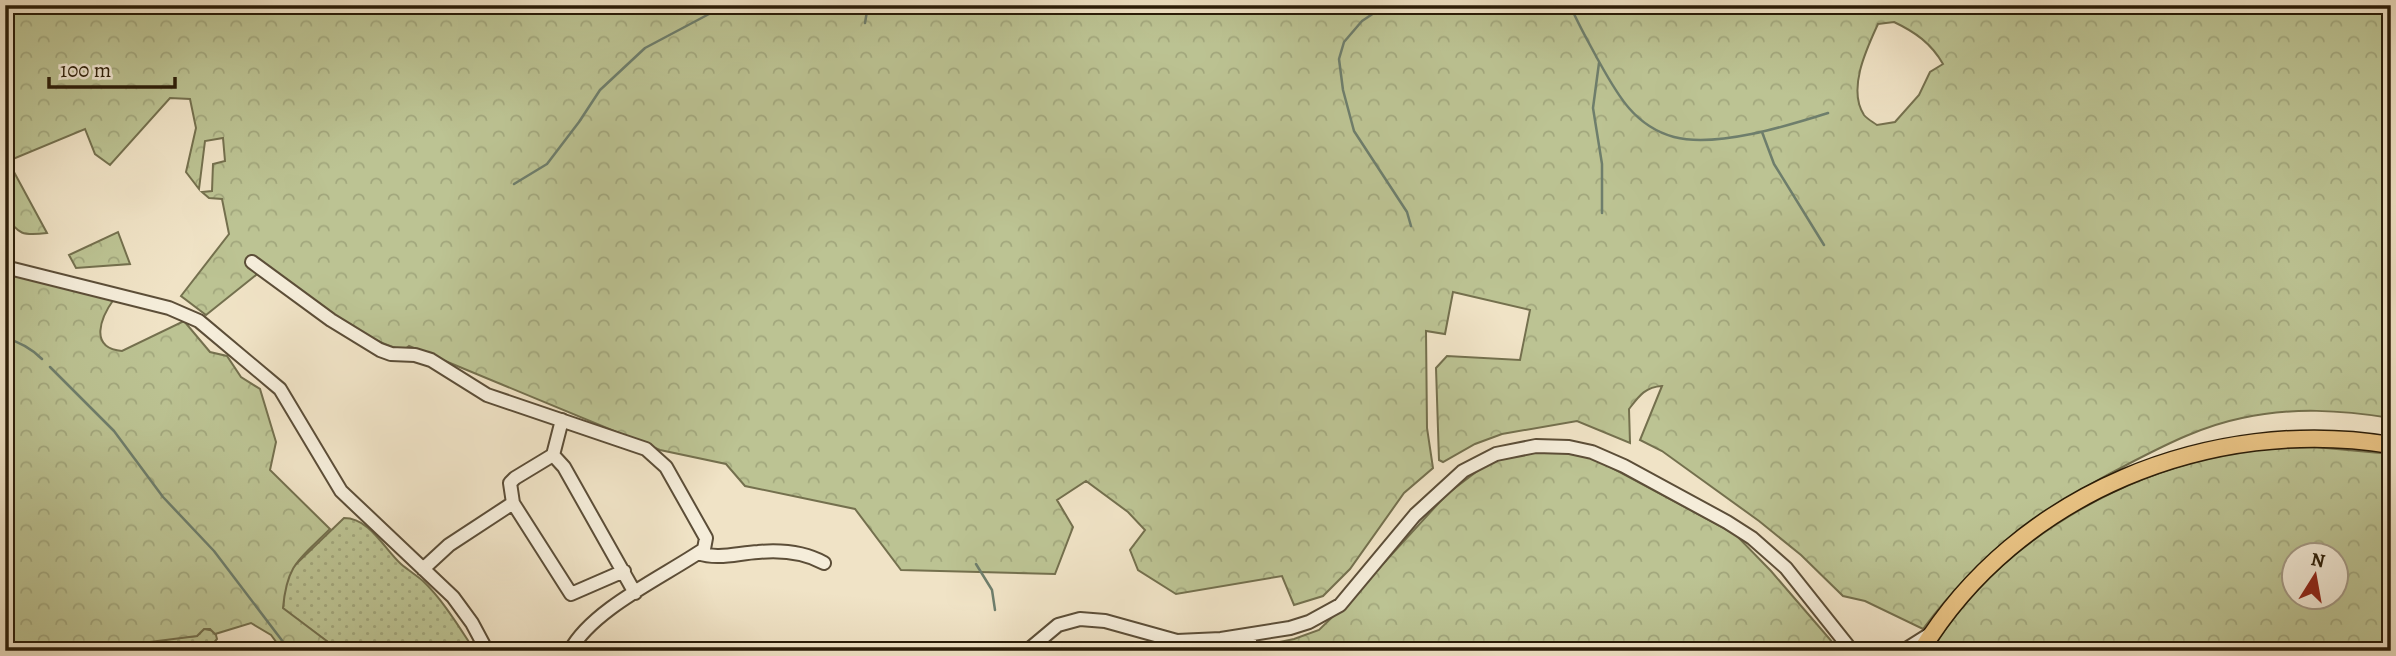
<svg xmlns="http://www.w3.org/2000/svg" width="2396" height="656" font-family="Alegreya,serif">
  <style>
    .grass { fill: url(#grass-dots); stroke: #74704e; stroke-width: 2 }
    .forest { fill: url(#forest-crowns); stroke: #74704e; stroke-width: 2; fill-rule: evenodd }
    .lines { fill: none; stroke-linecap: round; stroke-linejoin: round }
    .stream { stroke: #6e7e6c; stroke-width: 2.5 }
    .minor-casing { stroke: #5c4e38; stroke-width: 16 }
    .major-casing { stroke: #2b1d08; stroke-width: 19 }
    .minor { stroke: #f5edda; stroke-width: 12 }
    .major { stroke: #e8c283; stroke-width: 16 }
  </style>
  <defs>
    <pattern id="grass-dots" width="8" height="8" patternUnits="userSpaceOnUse" patternTransform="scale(1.75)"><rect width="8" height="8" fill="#bcc393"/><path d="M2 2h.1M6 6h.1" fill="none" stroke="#a2a77d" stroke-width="1.8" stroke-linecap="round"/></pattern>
    <pattern id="forest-crowns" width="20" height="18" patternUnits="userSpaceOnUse" patternTransform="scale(1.75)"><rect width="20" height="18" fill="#bcc393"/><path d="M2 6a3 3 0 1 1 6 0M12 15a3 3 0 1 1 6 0" fill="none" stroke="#a2a77d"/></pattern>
  </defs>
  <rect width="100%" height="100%" fill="#f0e3c6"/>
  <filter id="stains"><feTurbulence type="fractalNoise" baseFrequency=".00286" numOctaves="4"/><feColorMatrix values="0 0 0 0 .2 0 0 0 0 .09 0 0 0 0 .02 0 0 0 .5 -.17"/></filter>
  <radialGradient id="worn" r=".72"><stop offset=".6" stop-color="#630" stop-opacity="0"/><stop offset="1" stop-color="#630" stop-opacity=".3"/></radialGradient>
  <path class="grass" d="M 344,518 C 370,518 384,549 401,564 C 408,570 416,575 423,581 C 443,600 459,627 475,651 L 340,651 L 283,609 L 285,584 L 293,567 Z
    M 204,629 L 215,631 L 217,639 L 207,651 L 118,651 L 137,648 L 171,638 L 197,636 Z"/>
  <path class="forest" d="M 5,5 L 2391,5 L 2391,418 C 2341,410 2292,407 2242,418 C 2203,426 2169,443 2134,461 C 2044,507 1984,548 1923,629 L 1865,601 L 1843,596 L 1801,555 L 1759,521 L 1662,451 L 1640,440 L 1662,386 C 1645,387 1639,396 1629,409 L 1630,443 L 1577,421 L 1502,434 L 1475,444 L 1443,462 L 1439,460 L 1436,368 L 1447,356 L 1520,360 L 1530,310 L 1453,292 L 1445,334 L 1426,331 L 1427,428 L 1433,468 L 1404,493 L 1350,569 L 1323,596 L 1294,605 L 1282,576 L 1176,594 L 1138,570 L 1130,550 L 1145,530 L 1128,512 L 1086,481 L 1057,500 L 1073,527 L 1055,574 L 901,570 L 855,509 L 745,486 L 726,464 L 660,450 L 409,346 L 404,350 C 363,342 302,292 266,267 L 206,315 L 181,296 L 229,234 L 222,199 L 209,198 L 202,192 L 212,191 L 213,164 L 225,161 L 223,138 L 205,141 L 199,189 L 186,172 L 196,128 L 190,99 L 170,98 L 110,165 L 95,154 L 85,129 L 8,161 L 47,233 C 23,236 18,235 5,214 ZM 1894,22 C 1915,32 1931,43 1943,64 L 1930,72 L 1919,95 L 1895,122 L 1877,125 C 1873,122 1867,119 1864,115 C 1847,89 1867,48 1878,24 Z
    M 118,232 L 130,264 L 76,268 L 69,255 Z
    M 5,271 L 114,299 C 101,317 88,348 122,351 L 184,321 L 210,352 L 227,356 L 241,377 L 260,389 L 276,442 L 270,470 L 330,529 C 300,559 287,563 283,608 L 340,651 L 283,651 L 271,635 L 251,623 L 215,634 L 210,629 L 204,629 L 197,636 L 142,643 L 115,651 L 5,651 Z
    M 2315,447 L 2391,454 L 2391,651 L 1931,651 C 1992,551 2102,483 2214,457 C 2248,449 2281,448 2315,447 ZM 2294,554 L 2336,554 L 2336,596 L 2294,596 Z
    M 1547,451 L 1588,455 L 1735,534 L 1771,571 L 1840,651 L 1259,651 L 1260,646 L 1294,639 L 1319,630 L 1349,601 L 1447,494 L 1484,466 L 1508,456 Z"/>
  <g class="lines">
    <path class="stream" d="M 1386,5 L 1362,21 L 1344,42 L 1339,59 L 1343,90 L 1354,131 L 1407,212 L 1411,226
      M 1570,5 C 1578,24 1588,41 1597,58 C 1616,92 1633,126 1674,137 C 1716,148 1787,126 1828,113
      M 865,23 L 868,5
      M 1599,63 L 1593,108 L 1602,164 L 1602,213
      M 1762,132 L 1774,164 L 1824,245
      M 514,184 L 547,164 L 579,122 L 600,90 L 645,48 L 726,5
      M 5,338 C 20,342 31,348 42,359
      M 50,367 L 114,431 L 163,497 L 214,551 L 290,651
      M 976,564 L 992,590 L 995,610"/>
    <g class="minor-casing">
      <path id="minor" d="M 252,262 L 331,320 L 380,350 L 391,354 L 415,355 L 431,360 L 487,395 L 646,449 L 666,467 L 706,538 L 704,549 C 665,576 592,609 570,651
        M 5,267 L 169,308 L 199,321 L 280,389 L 341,491 L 453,597 L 472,623 L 487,651
        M 562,420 L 553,455 L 515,478 L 510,483 L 513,503 L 571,594 L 624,571
        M 553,455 L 564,467 L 635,593
        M 698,553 C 718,560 738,553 758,552 C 780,550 804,552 824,563
        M 423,569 L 449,545 L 513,503
        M 1250,635 L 1250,651
        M 1027,651 L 1058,625 L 1080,619 L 1105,621 L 1177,641 L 1221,639 L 1290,628 L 1309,622 L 1340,605 L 1415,515 L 1463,471 L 1496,454 L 1536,446 L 1569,447 L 1592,452 L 1624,466 L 1727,522 L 1752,538 L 1786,568 L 1852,651
        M 1903,651 L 1930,634"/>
    </g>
    <g class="major-casing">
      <path id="major" d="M 1921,651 C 2017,493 2211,415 2391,445"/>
    </g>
    <use href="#minor" class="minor"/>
    <use href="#major" class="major"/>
  </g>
  <rect width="2396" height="656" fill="none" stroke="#f0e3c6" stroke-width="28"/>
  <rect x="7" y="7" width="2382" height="642" fill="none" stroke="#2b1d08" stroke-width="3.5"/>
  <rect x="14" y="14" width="2368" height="628" fill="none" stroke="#2b1d08" stroke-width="2"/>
  <g transform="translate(2315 576) rotate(11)"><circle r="33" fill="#f5edda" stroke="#a49a86" stroke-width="2"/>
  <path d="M0-5L12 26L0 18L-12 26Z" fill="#8f2418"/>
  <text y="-10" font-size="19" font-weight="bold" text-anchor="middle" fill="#2b1d08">N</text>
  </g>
  <path d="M49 77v10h126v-10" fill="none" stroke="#2b1d08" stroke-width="3.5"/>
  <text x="60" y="77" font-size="21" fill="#2b1d08" stroke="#f5edda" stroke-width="5" paint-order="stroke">100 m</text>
  <rect width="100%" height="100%" filter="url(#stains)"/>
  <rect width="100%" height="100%" fill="url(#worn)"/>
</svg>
